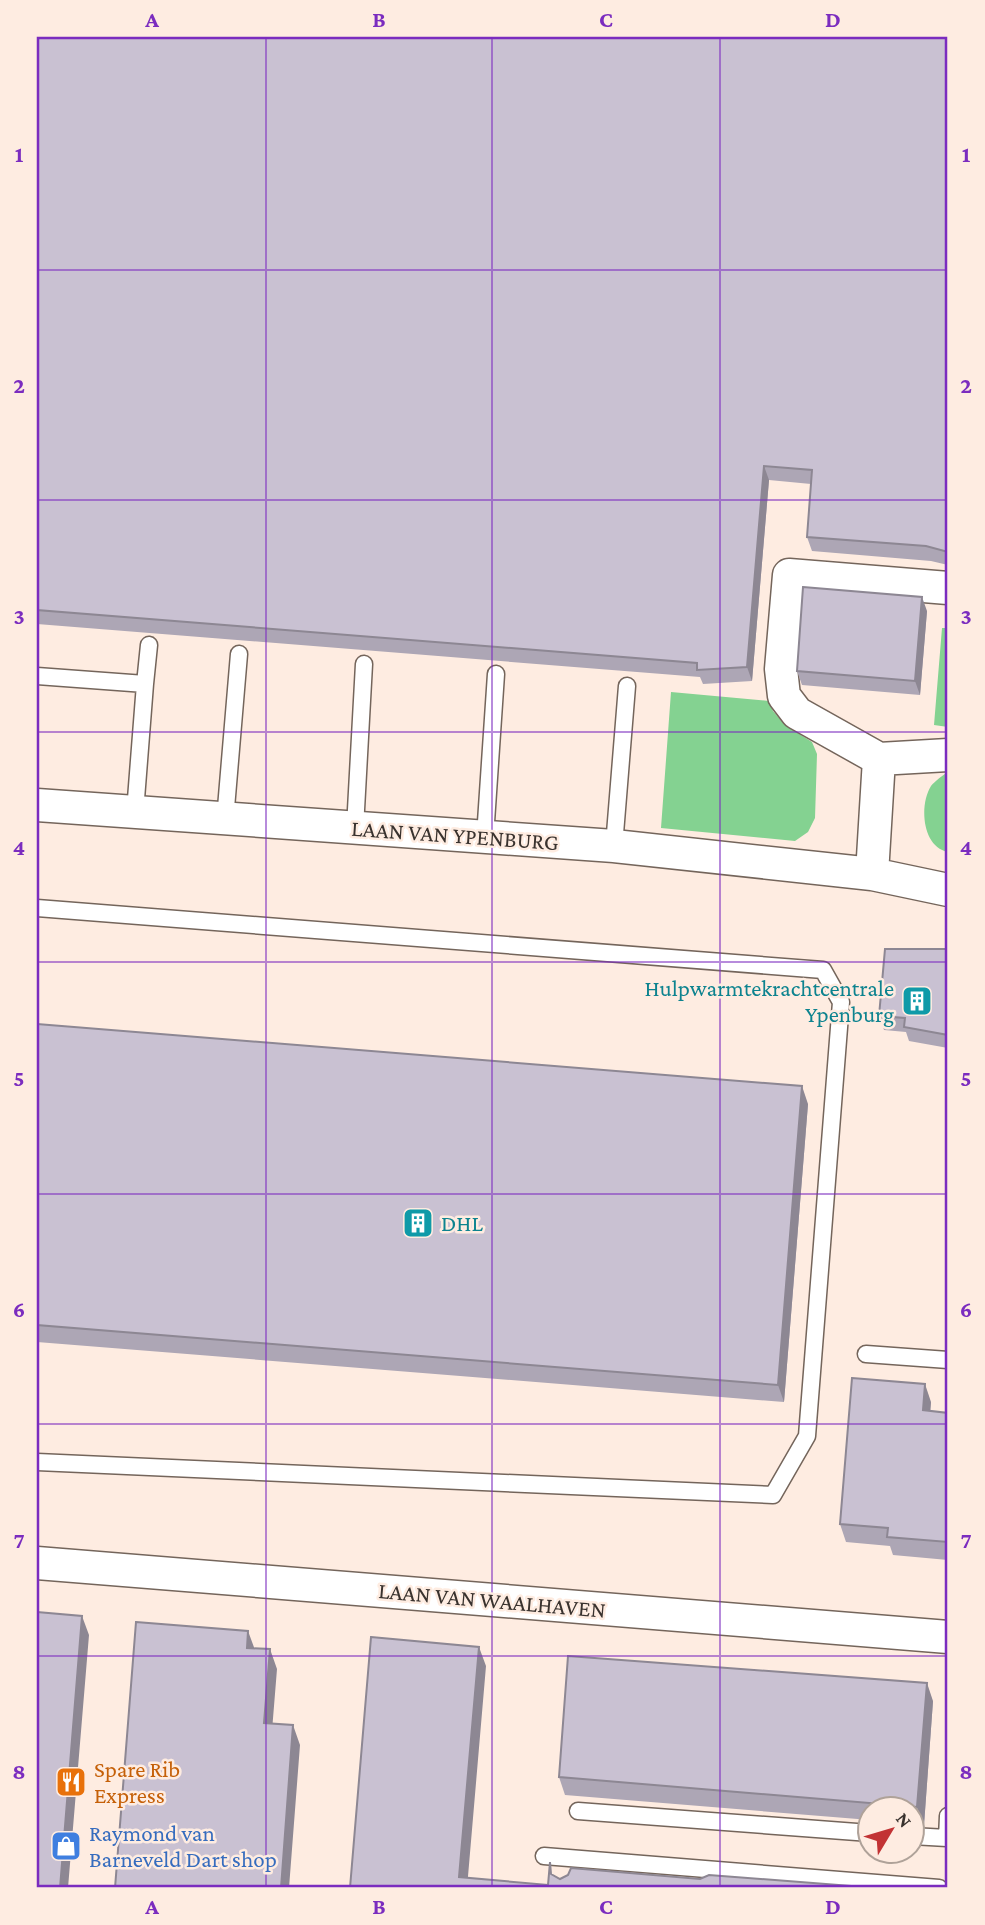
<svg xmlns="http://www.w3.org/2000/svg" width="985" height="1925" font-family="'Crimson Pro',serif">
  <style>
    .green { fill: #84d291 }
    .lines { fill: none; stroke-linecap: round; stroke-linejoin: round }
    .lane-casing { stroke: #74655b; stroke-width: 19 }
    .street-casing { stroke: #74655b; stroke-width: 35 }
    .lane { stroke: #fff; stroke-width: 16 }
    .street { stroke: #fff; stroke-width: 32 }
    .wall { fill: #ada6b5 }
    .shaded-wall { fill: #8d8793 }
    .building { fill: #c9c1d2; stroke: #8d8793; stroke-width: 2 }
    .grid { fill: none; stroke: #7b2cbf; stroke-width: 2; stroke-opacity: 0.55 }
    .labels { text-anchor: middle; stroke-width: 5; stroke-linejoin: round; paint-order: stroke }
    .street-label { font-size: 23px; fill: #39322e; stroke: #feece1 }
    .culture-label { font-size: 23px; fill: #0d838f; stroke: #feece1; text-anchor: end }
    .food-label { font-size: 23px; fill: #c56008; stroke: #feece1; text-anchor: start }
    .shop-label { font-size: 23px; fill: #366cbe; stroke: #feece1; text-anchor: start }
    .neatline { fill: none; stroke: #7b2cbf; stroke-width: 2.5 }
    .grid-label { font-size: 23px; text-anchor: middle; font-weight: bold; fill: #7b2cbf }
  </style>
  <rect width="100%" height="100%" fill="#feece1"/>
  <path class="green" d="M 942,628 L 948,628 L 948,727 L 934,725 Z
    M 671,692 L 769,701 L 773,711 L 785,725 L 812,742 L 817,754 L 815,818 L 808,832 L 795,841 L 661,828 Z
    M 948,772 L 948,852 C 922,847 919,805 931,786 C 935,781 943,775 948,772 Z"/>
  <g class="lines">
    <g class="lane-casing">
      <path id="lane" d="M 37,676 L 145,684 L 135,812
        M 145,684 L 149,645
        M 225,820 L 239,654
        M 355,828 L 364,664
        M 485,837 L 496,674
        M 614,846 L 627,686
        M 37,908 L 823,970 L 841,1002 L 807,1436 L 773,1495 L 37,1462
        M 866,1354 L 948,1360
        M 578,1811 L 870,1833
        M 912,1836 L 947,1838 L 948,1816
        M 544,1856 L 939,1888"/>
    </g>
    <g class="street-casing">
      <path id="street" d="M 948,588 L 789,575 L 781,669 L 784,696 L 797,713 L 879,759 L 948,755
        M 37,805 L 614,846 L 872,874 L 879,759
        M 872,874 L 948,890
        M 37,1563 L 948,1637"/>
    </g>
    <use href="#lane" class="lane"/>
    <use href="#street" class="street"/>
  </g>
  <path class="wall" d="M 37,37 L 948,37 L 948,565 L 931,561 L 812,551 L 807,537 L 811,484 L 769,480 L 752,681 L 703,684 L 700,677 L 37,624 Z
    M 927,611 L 920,695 L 802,685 L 797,671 Z
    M 948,949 L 948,1048 L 909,1041 L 906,1032 L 884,1030 L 879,1016 Z
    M 37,1024 L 808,1104 L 784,1402 L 37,1342 Z
    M 931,1402 L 930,1411 L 948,1413 L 948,1560 L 893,1555 L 890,1546 L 846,1542 L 840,1524 Z
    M 933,1701 L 924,1825 L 912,1824 L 912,1810 L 870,1810 L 870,1820 L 565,1795 L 559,1777 Z"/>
  <path class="shaded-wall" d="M 764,466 L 769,480 L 752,681 L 747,667 Z
    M 922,597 L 927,611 L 920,695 L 915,681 Z
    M 802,1086 L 808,1104 L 784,1402 L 778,1385 Z
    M 925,1384 L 931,1402 L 929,1428 L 923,1410 Z
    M 82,1616 L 89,1635 L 68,1888 L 60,1888 Z
    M 248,1631 L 255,1650 L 247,1648 Z
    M 479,1647 L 486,1666 L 467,1888 L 459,1877 Z
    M 270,1649 L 277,1669 L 271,1743 L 264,1723 Z
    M 927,1683 L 933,1701 L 924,1825 L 917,1807 Z
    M 293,1725 L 300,1745 L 289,1888 L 281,1888 Z"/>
  <path class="building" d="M 37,37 L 948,37 L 948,552 L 926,546 L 807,537 L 812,470 L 764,466 L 747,667 L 697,670 L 697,663 L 37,610 Z
    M 803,587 L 922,597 L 915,681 L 797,671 Z
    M 885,949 L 948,949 L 948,1035 L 904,1027 L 905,1018 L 879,1016 Z
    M 37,1024 L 802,1086 L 778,1385 L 37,1325 Z
    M 852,1378 L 925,1384 L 923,1410 L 948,1413 L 948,1542 L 887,1537 L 888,1528 L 840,1524 Z
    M 37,1612 L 82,1616 L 60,1888 L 37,1888 Z
    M 136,1622 L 248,1631 L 247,1648 L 270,1649 L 264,1723 L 293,1725 L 281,1888 L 115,1888 Z
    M 371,1637 L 479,1647 L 459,1877 L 548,1885 L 550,1862 L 551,1874 L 560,1879 L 568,1875 L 571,1868 L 700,1879 L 709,1875 L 877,1888 L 350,1888 Z
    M 568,1656 L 927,1683 L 917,1807 L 559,1777 Z"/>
  <path class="grid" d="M 266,37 L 266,1888M 492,37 L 492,1888M 720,37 L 720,1888M 37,270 L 948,270M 37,500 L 948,500M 37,732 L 948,732M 37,962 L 948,962M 37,1194 L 948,1194M 37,1424 L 948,1424M 37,1656 L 948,1656"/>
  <defs>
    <g id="building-square" transform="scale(1.575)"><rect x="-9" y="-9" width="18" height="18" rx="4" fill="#0f9aa8" stroke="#feece1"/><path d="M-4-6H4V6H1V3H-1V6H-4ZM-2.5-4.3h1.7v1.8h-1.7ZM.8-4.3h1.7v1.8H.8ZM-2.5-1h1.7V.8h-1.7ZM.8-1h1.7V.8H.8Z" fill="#fff"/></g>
    <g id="restaurant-square" transform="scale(1.575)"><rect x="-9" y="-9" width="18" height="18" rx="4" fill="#e8710a" stroke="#feece1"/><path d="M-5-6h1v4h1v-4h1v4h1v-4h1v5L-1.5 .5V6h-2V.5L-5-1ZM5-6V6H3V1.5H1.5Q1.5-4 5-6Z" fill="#fff"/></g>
    <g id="shop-square" transform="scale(1.575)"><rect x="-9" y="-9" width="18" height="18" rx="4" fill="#3f7fe0" stroke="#feece1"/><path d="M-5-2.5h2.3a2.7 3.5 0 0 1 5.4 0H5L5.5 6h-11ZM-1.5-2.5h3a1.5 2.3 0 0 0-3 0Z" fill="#fff"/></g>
  </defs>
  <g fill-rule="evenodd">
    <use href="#building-square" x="917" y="1001"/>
    <use href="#building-square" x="418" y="1223"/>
    <use href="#restaurant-square" x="71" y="1782"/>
    <use href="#shop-square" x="66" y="1846"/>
  </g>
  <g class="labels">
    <g class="street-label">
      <text transform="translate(455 835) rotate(4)" y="8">LAAN VAN YPENBURG</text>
      <text transform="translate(492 1600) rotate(5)" y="8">LAAN VAN WAALHAVEN</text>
    </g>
    <g class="culture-label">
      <text x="894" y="996">Hulpwarmtekrachtcentrale<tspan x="894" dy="26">Ypenburg</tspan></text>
      <text x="441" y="1231" text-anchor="start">DHL</text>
    </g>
    <g class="food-label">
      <text x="94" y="1777">Spare Rib<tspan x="94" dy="26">Express</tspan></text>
    </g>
    <g class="shop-label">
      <text x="89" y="1841">Raymond van<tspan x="89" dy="26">Barneveld Dart shop</tspan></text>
    </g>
  </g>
  <rect width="985" height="1925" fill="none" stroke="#feece1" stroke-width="77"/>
  <g transform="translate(891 1830) rotate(52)"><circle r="33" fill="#feece1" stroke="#afa299" stroke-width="2"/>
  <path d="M0-5L12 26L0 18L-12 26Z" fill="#c23334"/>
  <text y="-10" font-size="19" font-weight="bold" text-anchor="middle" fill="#39322e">N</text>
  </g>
  <rect x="38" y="38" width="908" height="1848" class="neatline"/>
  <g class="grid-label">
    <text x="152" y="27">A</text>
    <text x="379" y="27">B</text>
    <text x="606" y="27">C</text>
    <text x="833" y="27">D</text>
    <text x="19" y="162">1</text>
    <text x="966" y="162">1</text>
    <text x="19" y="393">2</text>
    <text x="966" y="393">2</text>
    <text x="19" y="624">3</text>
    <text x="966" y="624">3</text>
    <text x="19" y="855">4</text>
    <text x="966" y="855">4</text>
    <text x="19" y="1086">5</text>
    <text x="966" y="1086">5</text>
    <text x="19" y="1317">6</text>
    <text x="966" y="1317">6</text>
    <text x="19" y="1548">7</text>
    <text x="966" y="1548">7</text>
    <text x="19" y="1779">8</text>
    <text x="966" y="1779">8</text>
    <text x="152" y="1914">A</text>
    <text x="379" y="1914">B</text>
    <text x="606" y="1914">C</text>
    <text x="833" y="1914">D</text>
  </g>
</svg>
